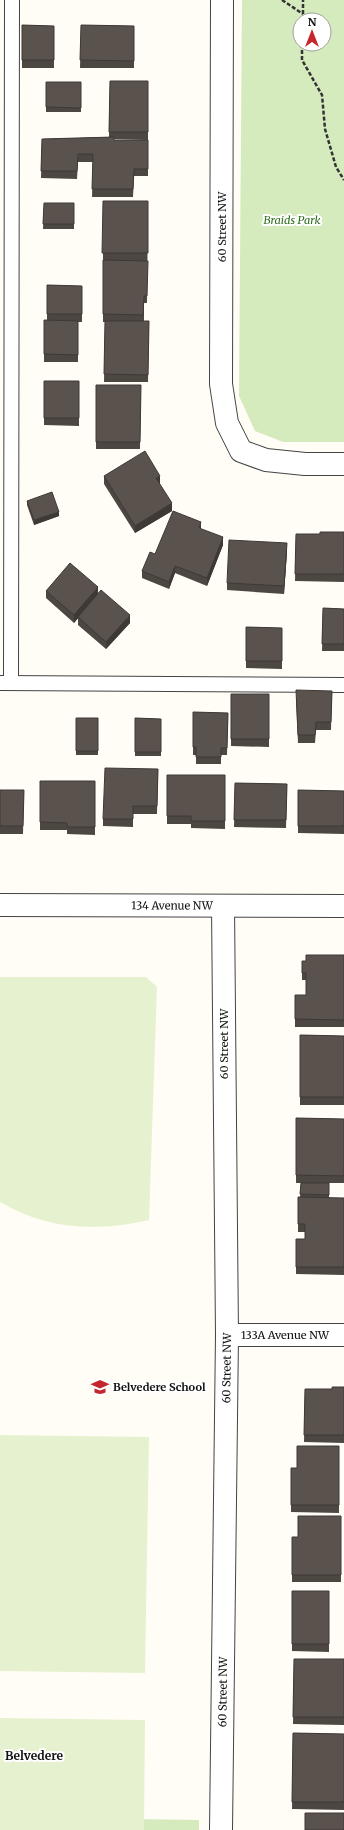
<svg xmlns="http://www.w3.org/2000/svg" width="344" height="1830" font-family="Merriweather,serif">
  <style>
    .park { fill: #d5ebbd; fill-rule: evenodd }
    .pitch { fill: #e6f2cf }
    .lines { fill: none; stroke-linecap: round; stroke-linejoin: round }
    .service-casing { stroke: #444; stroke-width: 16 }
    .minor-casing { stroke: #444; stroke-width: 24 }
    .tertiary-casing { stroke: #444; stroke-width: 24 }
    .path { stroke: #333; stroke-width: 2.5; stroke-dasharray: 4 2; stroke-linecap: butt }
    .service { stroke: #fff; stroke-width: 14 }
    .minor { stroke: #fff; stroke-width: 22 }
    .tertiary { stroke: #fff; stroke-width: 22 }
    .wall { fill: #4d4742 }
    .shaded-wall { fill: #3f3936 }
    .building { fill: #5a524d; stroke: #3f3936 }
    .labels { text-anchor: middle; stroke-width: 4; stroke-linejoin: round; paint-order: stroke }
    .park-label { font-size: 11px; font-style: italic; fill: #2f6b1f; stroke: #fff }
    .street-label { font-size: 11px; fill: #111; stroke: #fff }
    .poi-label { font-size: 11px; font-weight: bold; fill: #111; stroke: #fff; text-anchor: start }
    .neighbourhood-label { font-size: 12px; font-weight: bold; fill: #111; stroke: #fff }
  </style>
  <rect width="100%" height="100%" fill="#fffdf5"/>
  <path class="park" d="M 242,0 L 344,0 L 344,442 L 283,442 L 255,431 L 239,396 ZM 300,20 L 324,20 L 324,44 L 300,44 Z
    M 0,1817 L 199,1820 L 199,1830 L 0,1830 Z"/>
  <path class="pitch" d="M 0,977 L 146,977 L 157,987 L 149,1220 C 95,1232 48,1230 0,1202 Z
    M 0,1435 L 149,1437 L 145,1673 L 0,1671 Z
    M 0,1718 L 145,1720 L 144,1830 L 0,1830 Z"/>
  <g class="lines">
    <g class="service-casing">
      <path id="service" d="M 11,682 L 12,0
        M 0,683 L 344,685"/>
    </g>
    <g class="minor-casing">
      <g id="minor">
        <path d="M 222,0 L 221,384 L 227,423 L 241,451 L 266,460 L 305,464 L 344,464"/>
        <path id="s1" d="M 227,1335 L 344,1335"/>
        <path id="s2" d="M 221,1830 L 227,1335 L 223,906"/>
      </g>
    </g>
    <g class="tertiary-casing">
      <g id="tertiary">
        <path id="s3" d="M 0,905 L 344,906"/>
      </g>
    </g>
    <path class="path" d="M 282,0 L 303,14
      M 303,20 L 303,0
      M 302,44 L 302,60 L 322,95 L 325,129 L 336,167 L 344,180"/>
    <use href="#service" class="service"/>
    <use href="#minor" class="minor"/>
    <use href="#tertiary" class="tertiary"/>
  </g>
  <path class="wall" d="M 22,25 L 54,26 L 54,68 L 22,68 Z
    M 81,25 L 134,26 L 134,68 L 80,68 Z
    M 110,81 L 148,81 L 148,140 L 114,139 L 114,140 L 148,140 L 148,176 L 134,176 L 133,197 L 92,197 L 93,162 L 78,162 L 77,179 L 41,178 L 42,139 L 109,137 Z
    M 46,82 L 81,82 L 81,112 L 46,112 Z
    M 103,201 L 148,201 L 147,303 L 144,303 L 144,321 L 149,321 L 148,382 L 104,382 L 105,322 L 103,322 Z
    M 44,203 L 74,203 L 74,229 L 43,229 Z
    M 47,285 L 82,286 L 82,322 L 78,322 L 78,362 L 44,362 L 44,320 L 47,320 Z
    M 44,381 L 79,381 L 79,426 L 44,425 Z
    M 96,385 L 141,385 L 140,449 L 96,449 Z
    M 104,476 L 160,483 L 159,484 L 172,511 L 135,533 L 104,484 Z
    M 27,501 L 59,516 L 34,525 L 27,505 Z
    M 201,529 L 223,545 L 207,586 L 175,573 L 169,589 L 142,578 L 142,571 L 155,554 Z
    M 344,532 L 344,582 L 295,581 L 296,534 L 320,534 Z
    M 287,551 L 284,594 L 227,590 L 227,583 Z
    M 46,591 L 98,594 L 130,623 L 106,649 L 78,625 L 78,618 L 74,623 L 46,598 Z
    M 323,608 L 344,609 L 344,651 L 322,651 Z
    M 246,627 L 282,628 L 282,669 L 246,668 Z
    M 332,691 L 331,730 L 316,730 L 315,743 L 298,743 L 296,698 Z
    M 231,694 L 269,694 L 269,747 L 231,746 Z
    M 193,712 L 228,713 L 227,755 L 221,755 L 221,764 L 196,764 L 196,755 L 193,755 Z
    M 76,718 L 98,718 L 98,755 L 76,755 Z
    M 135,718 L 161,719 L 161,756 L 135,756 Z
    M 158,769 L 157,814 L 133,814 L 133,827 L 103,826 L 103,819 Z
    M 167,775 L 225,775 L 225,829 L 191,828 L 191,824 L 167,824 Z
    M 40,781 L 95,781 L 95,835 L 67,834 L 67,830 L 40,830 Z
    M 235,783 L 287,784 L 286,828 L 234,827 Z
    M 0,790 L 24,790 L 23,834 L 0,834 Z
    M 298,790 L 344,791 L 344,834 L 298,833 Z
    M 344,955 L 344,1027 L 295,1027 L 295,995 L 306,995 L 306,980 L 302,980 L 302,973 L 306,961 Z
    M 300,1035 L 344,1036 L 344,1105 L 300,1105 Z
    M 296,1118 L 344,1119 L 344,1183 L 329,1183 L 329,1198 L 344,1198 L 344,1275 L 296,1274 L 296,1239 L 305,1239 L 305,1232 L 298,1232 L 298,1197 L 300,1197 L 301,1183 L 303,1183 L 296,1183 Z
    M 344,1387 L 344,1443 L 304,1442 L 305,1389 L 332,1389 Z
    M 339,1446 L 339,1513 L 291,1512 L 291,1468 L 297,1468 Z
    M 341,1516 L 341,1582 L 292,1582 L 292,1537 L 298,1537 Z
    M 292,1591 L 329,1591 L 329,1652 L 292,1651 Z
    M 294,1659 L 344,1659 L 344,1725 L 293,1724 Z
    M 293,1733 L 344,1734 L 344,1810 L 292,1809 Z"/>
  <path class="shaded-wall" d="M 160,476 L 160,483 L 156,485 L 156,478 Z
    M 172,503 L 172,511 L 135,533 L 135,526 Z
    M 59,512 L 59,516 L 34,525 L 34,520 Z
    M 201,522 L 201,529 L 199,528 Z
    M 223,537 L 223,545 L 207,586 L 207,578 Z
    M 287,543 L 287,551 L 284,594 L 284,586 Z
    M 175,566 L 175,573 L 169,589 L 169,582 Z
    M 98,587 L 98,595 L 74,623 L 74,615 Z
    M 130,615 L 130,623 L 106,649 L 106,642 Z"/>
  <path class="building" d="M 22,25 L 54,26 L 54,60 L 22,60 Z
    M 81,25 L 134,26 L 134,61 L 80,60 Z
    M 110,81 L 148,81 L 148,132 L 109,132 Z
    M 46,82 L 81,82 L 81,108 L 46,107 Z
    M 114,137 L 114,140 L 148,140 L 148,169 L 134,169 L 133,189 L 92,189 L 93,154 L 78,154 L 77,171 L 41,171 L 42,139 Z
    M 103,201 L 148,201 L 148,253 L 102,253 Z
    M 44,203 L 74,203 L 74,224 L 43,224 Z
    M 103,260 L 148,261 L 147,296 L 144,296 L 143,315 L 103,314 Z
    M 47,285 L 82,286 L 82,314 L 47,314 Z
    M 44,320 L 78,321 L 78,355 L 44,354 Z
    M 105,321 L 149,321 L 148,375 L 104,374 Z
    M 44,381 L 79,381 L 79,418 L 44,418 Z
    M 96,385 L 141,385 L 140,442 L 96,442 Z
    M 145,451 L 160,476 L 156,478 L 172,503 L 135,526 L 104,476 Z
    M 52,492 L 59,512 L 34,520 L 27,501 Z
    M 173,511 L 201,522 L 199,528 L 223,537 L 207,578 L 175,566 L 169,582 L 142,571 L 150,552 L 155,554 Z
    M 320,532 L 344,532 L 344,574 L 295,574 L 296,534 L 320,534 Z
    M 229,540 L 287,543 L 284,586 L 227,583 Z
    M 70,563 L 98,587 L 74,615 L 46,591 Z
    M 101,590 L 130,615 L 106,642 L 78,617 Z
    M 323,608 L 344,609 L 344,644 L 322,644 Z
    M 246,627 L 282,628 L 282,661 L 246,661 Z
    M 296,690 L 332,691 L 331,722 L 316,722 L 315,735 L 298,735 Z
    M 231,694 L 269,694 L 269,739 L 231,739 Z
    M 193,712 L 228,713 L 227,748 L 221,748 L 221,757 L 196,757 L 196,747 L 193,747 Z
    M 76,718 L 98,718 L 98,751 L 76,751 Z
    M 135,718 L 161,719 L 161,752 L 135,752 Z
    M 105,768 L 158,769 L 157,806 L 133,806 L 133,819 L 103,819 Z
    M 167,775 L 225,775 L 225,821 L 191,821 L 191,816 L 167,816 Z
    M 40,781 L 95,781 L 95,827 L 67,827 L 67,823 L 40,822 Z
    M 235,783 L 287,784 L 286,820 L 234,820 Z
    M 0,790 L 24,790 L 23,826 L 0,826 Z
    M 298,790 L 344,791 L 344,826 L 298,826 Z
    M 306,955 L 344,955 L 344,1020 L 295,1019 L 295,995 L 306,995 L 306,973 L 302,973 L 302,961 L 306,961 Z
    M 300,1035 L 344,1036 L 344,1097 L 300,1097 Z
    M 296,1118 L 344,1119 L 344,1176 L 296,1175 Z
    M 301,1183 L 329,1183 L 329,1195 L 300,1194 Z
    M 298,1197 L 344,1198 L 344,1267 L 296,1267 L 296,1239 L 305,1239 L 305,1224 L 298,1224 Z
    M 332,1387 L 344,1387 L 344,1435 L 304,1435 L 305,1389 L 332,1389 Z
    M 297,1446 L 339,1446 L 339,1505 L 291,1505 L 291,1468 L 297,1468 Z
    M 298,1516 L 341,1516 L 341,1575 L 292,1575 L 292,1537 L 298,1537 Z
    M 292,1591 L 329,1591 L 329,1644 L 292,1644 Z
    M 294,1659 L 344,1659 L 344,1717 L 293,1717 Z
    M 293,1733 L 344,1734 L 344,1802 L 292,1802 Z
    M 305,1813 L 344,1813 L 344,1830 L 305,1830 Z"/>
  <defs>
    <g id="school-bare" transform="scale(1.38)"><path d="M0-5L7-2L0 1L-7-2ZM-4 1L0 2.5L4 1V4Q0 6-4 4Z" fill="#c4262e" stroke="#fff" stroke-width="2.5" paint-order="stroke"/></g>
  </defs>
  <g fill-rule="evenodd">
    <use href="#school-bare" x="100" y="1387"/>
  </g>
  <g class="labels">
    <g class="park-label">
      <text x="292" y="224">Braids Park</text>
    </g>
    <g class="street-label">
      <text transform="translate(222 227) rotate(-90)" y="4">60 Street NW</text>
      <text dy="4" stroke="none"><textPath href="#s3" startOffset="172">134 Avenue NW</textPath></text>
      <text transform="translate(224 1044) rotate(-90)" y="4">60 Street NW</text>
      <text dy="4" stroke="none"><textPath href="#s1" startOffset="58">133A Avenue NW</textPath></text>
      <text dy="4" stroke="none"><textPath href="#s2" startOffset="462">60 Street NW</textPath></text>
      <text dy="4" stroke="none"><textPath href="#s2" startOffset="138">60 Street NW</textPath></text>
    </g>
    <g class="poi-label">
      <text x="113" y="1391">Belvedere School</text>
    </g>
    <g class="neighbourhood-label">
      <text x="34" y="1760">Belvedere</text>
    </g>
  </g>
  <g transform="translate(312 32)"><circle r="19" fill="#ffffff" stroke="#a0a0a0"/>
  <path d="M0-3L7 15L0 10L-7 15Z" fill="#c4262e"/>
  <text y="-6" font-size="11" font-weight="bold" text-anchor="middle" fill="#111111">N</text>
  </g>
</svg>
